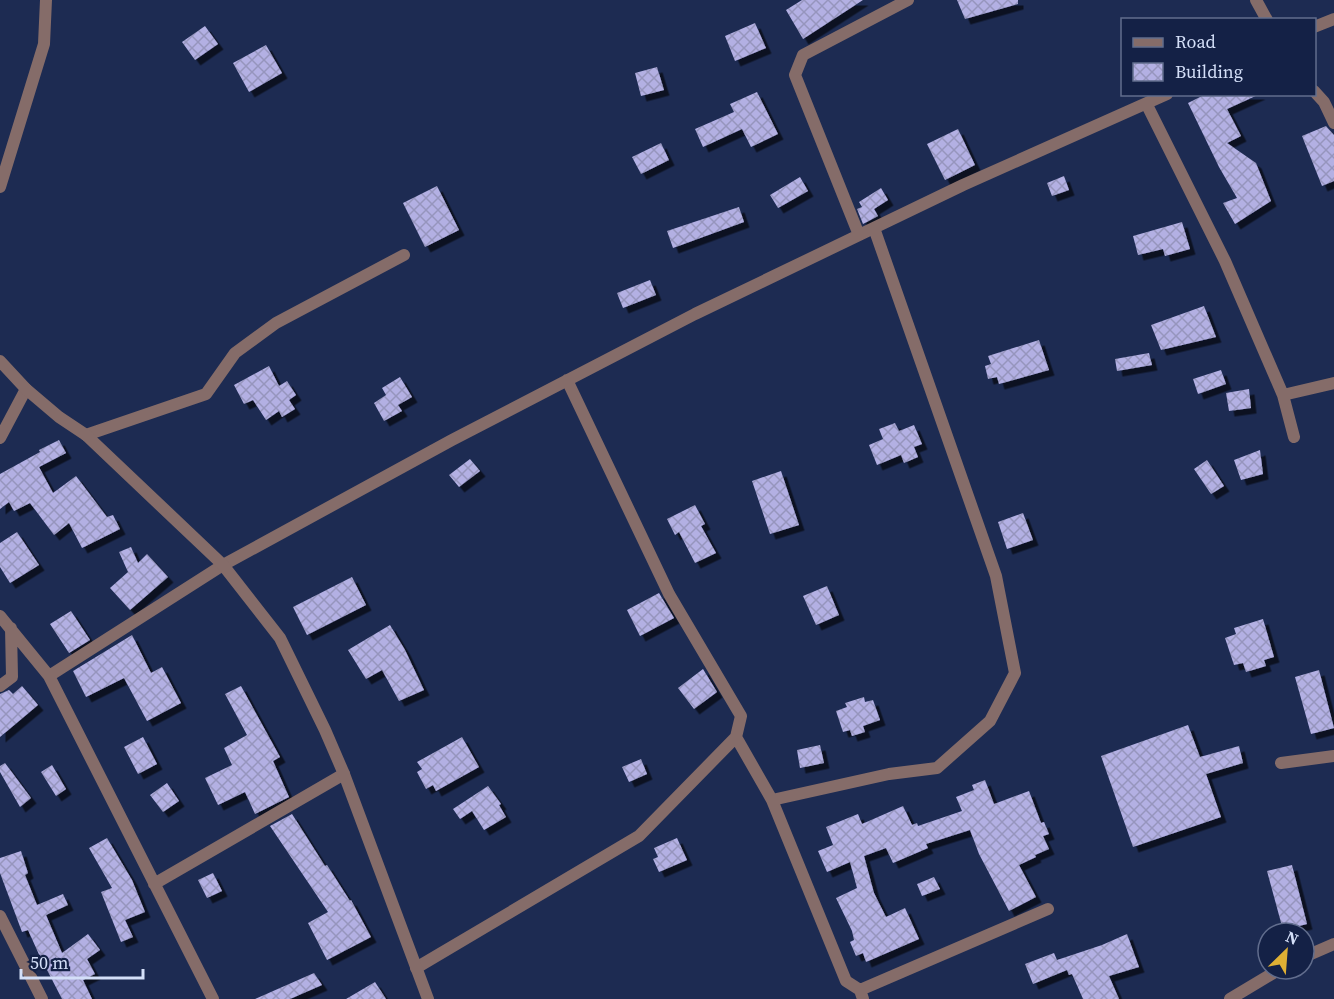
<svg xmlns="http://www.w3.org/2000/svg" width="1334" height="999" font-family="'Source Serif 4',serif">
  <style>
    .building { fill: url(#building-cross-hatch); filter: url(#shadow) }
    .lines { fill: none; stroke-linecap: round; stroke-linejoin: round }
    .minor { stroke: #856c69; stroke-width: 12 }
    .tertiary { stroke: #856c69; stroke-width: 12 }
  </style>
  <defs>
    <pattern id="building-cross-hatch" width="8" height="8" patternUnits="userSpaceOnUse" patternTransform="scale(1.5)"><rect width="8" height="8" fill="#b3b0e3"/><path d="M0 0l8 8M0 8l8-8" fill="none" stroke="#9695bd"/></pattern>
    <filter id="shadow"><feDropShadow dx="5.5" dy="5.5" stdDeviation="0" flood-color="#0009"/></filter>
  </defs>
  <rect width="100%" height="100%" fill="#1d2b52"/>
  <path class="building" d="M 802,0 L 863,0 L 803,39 L 786,10 Z
    M 957,0 L 1018,0 L 1018,4 L 965,19 Z
    M 755,23 L 766,48 L 735,61 L 725,36 Z
    M 205,26 L 218,44 L 195,60 L 182,42 Z
    M 266,45 L 282,73 L 249,92 L 233,63 Z
    M 657,67 L 664,90 L 641,96 L 635,73 Z
    M 757,92 L 778,134 L 751,147 L 742,129 L 703,147 L 695,129 L 734,112 L 730,104 Z
    M 1206,94 L 1260,94 L 1227,109 L 1241,136 L 1227,143 L 1256,163 L 1271,201 L 1235,224 L 1223,203 L 1237,198 L 1219,167 L 1188,103 Z
    M 1326,126 L 1334,135 L 1334,181 L 1322,186 L 1302,136 Z
    M 958,129 L 975,165 L 945,180 L 927,144 Z
    M 661,143 L 669,160 L 641,174 L 632,157 Z
    M 1064,176 L 1069,190 L 1052,196 L 1047,183 Z
    M 800,177 L 808,191 L 778,208 L 770,195 Z
    M 437,186 L 459,230 L 425,247 L 403,203 Z
    M 881,188 L 888,200 L 874,209 L 878,216 L 863,224 L 857,209 L 862,207 L 859,202 Z
    M 739,207 L 744,222 L 673,248 L 667,231 Z
    M 1182,222 L 1190,249 L 1165,256 L 1163,249 L 1138,255 L 1133,236 Z
    M 650,280 L 656,295 L 623,308 L 617,293 Z
    M 1204,306 L 1216,337 L 1161,350 L 1151,325 Z
    M 1039,340 L 1049,370 L 999,384 L 997,377 L 988,379 L 985,366 L 991,364 L 988,356 Z
    M 1149,353 L 1152,365 L 1117,371 L 1115,359 Z
    M 269,366 L 279,386 L 287,381 L 296,395 L 289,400 L 295,409 L 282,417 L 279,411 L 266,420 L 253,400 L 244,404 L 234,385 Z
    M 1221,370 L 1226,384 L 1198,394 L 1193,379 Z
    M 400,377 L 412,397 L 398,405 L 402,411 L 384,421 L 374,403 L 386,395 L 382,388 Z
    M 1249,389 L 1251,408 L 1229,411 L 1226,393 Z
    M 895,423 L 899,431 L 914,425 L 922,444 L 914,447 L 918,457 L 904,463 L 901,455 L 877,465 L 869,445 L 883,439 L 879,429 Z
    M 59,440 L 66,453 L 39,467 L 53,493 L 76,476 L 107,517 L 113,515 L 120,529 L 82,548 L 69,523 L 54,535 L 30,503 L 14,511 L 9,502 L 0,509 L 0,474 L 40,452 L 39,450 Z
    M 1260,450 L 1263,474 L 1241,480 L 1234,460 Z
    M 470,459 L 480,471 L 459,487 L 449,475 Z
    M 1207,460 L 1224,486 L 1211,494 L 1194,469 Z
    M 781,471 L 799,525 L 770,534 L 752,481 Z
    M 695,505 L 705,524 L 701,526 L 716,553 L 695,563 L 679,532 L 675,535 L 667,519 Z
    M 1023,513 L 1033,540 L 1007,549 L 998,522 Z
    M 17,532 L 39,565 L 10,583 L 0,567 L 0,543 Z
    M 131,547 L 138,563 L 147,554 L 168,577 L 130,610 L 110,588 L 128,572 L 119,552 Z
    M 352,577 L 366,605 L 307,635 L 293,607 Z
    M 827,586 L 839,615 L 816,625 L 803,596 Z
    M 659,593 L 674,618 L 640,636 L 627,610 Z
    M 71,611 L 90,640 L 69,653 L 50,624 Z
    M 1263,619 L 1274,657 L 1264,660 L 1266,666 L 1246,672 L 1243,663 L 1234,665 L 1225,638 L 1236,634 L 1234,628 Z
    M 390,625 L 405,650 L 424,690 L 399,701 L 382,670 L 366,679 L 348,650 Z
    M 132,635 L 151,673 L 162,667 L 181,703 L 147,721 L 124,678 L 86,697 L 73,671 Z
    M 703,669 L 717,692 L 694,709 L 678,688 Z
    M 1319,670 L 1334,728 L 1311,734 L 1295,677 Z
    M 22,686 L 38,705 L 0,737 L 0,694 L 9,690 L 13,694 Z
    M 241,686 L 280,757 L 273,761 L 289,797 L 255,814 L 245,792 L 218,805 L 205,778 L 232,765 L 224,748 L 247,735 L 225,694 Z
    M 864,697 L 865,702 L 873,700 L 880,720 L 863,726 L 865,732 L 852,736 L 850,730 L 843,732 L 836,711 L 847,707 L 845,703 Z
    M 1188,725 L 1200,757 L 1239,746 L 1243,763 L 1206,774 L 1221,817 L 1133,847 L 1101,756 Z
    M 143,737 L 157,764 L 138,774 L 124,747 Z
    M 462,737 L 479,767 L 436,791 L 433,785 L 426,789 L 417,772 L 422,769 L 417,762 Z
    M 820,745 L 824,763 L 800,768 L 797,750 Z
    M 641,759 L 647,774 L 629,782 L 622,767 Z
    M 5,763 L 31,798 L 20,807 L 0,772 L 0,766 Z
    M 52,765 L 66,789 L 56,796 L 41,772 Z
    M 985,780 L 994,804 L 1029,791 L 1041,823 L 1044,822 L 1049,834 L 1043,836 L 1049,849 L 1035,855 L 1036,857 L 1019,865 L 1036,897 L 1009,911 L 979,854 L 970,830 L 926,844 L 928,848 L 893,863 L 886,848 L 864,856 L 874,893 L 886,917 L 905,908 L 919,939 L 866,962 L 863,953 L 856,956 L 850,942 L 854,940 L 852,931 L 836,898 L 857,888 L 850,862 L 827,872 L 818,851 L 833,845 L 826,827 L 858,814 L 862,824 L 903,806 L 912,825 L 917,823 L 918,826 L 962,811 L 956,797 L 974,790 L 972,785 Z
    M 167,783 L 179,801 L 163,812 L 150,795 Z
    M 488,786 L 501,804 L 499,805 L 506,817 L 484,830 L 472,811 L 460,819 L 453,809 Z
    M 292,814 L 325,866 L 327,865 L 350,901 L 351,900 L 371,937 L 327,960 L 308,923 L 328,912 L 270,826 Z
    M 107,838 L 132,880 L 145,912 L 125,920 L 133,937 L 121,942 L 101,892 L 112,888 L 89,848 Z
    M 677,838 L 687,860 L 659,872 L 653,859 L 658,857 L 654,848 Z
    M 21,851 L 28,873 L 25,875 L 37,905 L 63,894 L 68,905 L 46,915 L 62,953 L 88,934 L 100,950 L 87,959 L 95,974 L 83,980 L 92,999 L 62,999 L 46,968 L 45,968 L 28,930 L 22,932 L 0,873 L 0,858 Z
    M 1292,865 L 1307,924 L 1283,930 L 1267,871 Z
    M 213,873 L 222,891 L 207,898 L 198,880 Z
    M 934,877 L 940,889 L 922,896 L 917,884 Z
    M 1127,934 L 1139,967 L 1109,976 L 1119,999 L 1083,999 L 1072,974 L 1069,975 L 1067,970 L 1033,984 L 1025,964 L 1054,953 L 1057,960 L 1102,945 Z
    M 314,973 L 322,985 L 290,999 L 255,999 Z
    M 375,982 L 386,999 L 346,999 Z"/>
  <g class="lines">
    <path class="minor" d="M 1256,0 L 1267,20
      M 1314,27 L 1334,19
      M 1314,91 L 1324,102 L 1334,123
      M 1147,105 L 1225,261 L 1283,395 L 1294,437
      M 859,235 L 795,75 L 803,55 L 908,0
      M 567,380 L 669,594 L 741,716 L 736,737 L 772,800 L 846,981 L 860,990
      M 1283,395 L 1334,383
      M 86,435 L 206,394 L 235,353 L 276,323 L 404,255
      M 0,438 L 26,389
      M 0,616 L 49,676 L 213,999
      M 49,676 L 223,565 L 452,440 L 695,314 L 963,185 L 1167,94
      M 0,686 L 12,677 L 11,628
      M 1281,763 L 1334,756
      M 772,800 L 889,774 L 937,768 L 990,721 L 1015,673 L 996,576 L 874,228
      M 154,884 L 344,774
      M 0,916 L 42,999
      M 1304,957 L 1334,944
      M 416,968 L 639,836 L 736,737
      M 863,999 L 860,990 L 1048,909
      M 1230,999 L 1280,969"/>
    <path class="tertiary" d="M 0,187 L 44,44 L 46,0
      M 0,361 L 26,389 L 59,417 L 86,435 L 223,565 L 280,638 L 325,730 L 344,774 L 428,999"/>
  </g>
  <rect x="1121" y="18" width="195" height="78" fill="#142146" stroke="#616d8d" stroke-width="1.5"/>
  <rect x="1133" y="38" width="30" height="9" fill="#856c69" stroke="#616d8d" stroke-width="1.5"/>
  <text x="1175" y="48" font-size="18" fill="#d4dff8">Road</text>
  <rect x="1133" y="63" width="30" height="18" fill="url(#building-cross-hatch)" stroke="#616d8d" stroke-width="1.5"/>
  <text x="1175" y="78" font-size="18" fill="#d4dff8">Building</text>
  <g transform="translate(1286 951) rotate(25)"><circle r="28" fill="#142146" stroke="#616d8d" stroke-width="1.5"/>
  <path d="M0-4.5L10 22L0 15L-10 22Z" fill="#dfb034"/>
  <text y="-9" font-size="16" font-weight="bold" text-anchor="middle" fill="#d4dff8">N</text>
  </g>
  <path d="M21 969v9h122v-9" fill="none" stroke="#d4dff8" stroke-width="3"/>
  <text x="30" y="969" font-size="18" fill="#d4dff8" stroke="#142146" stroke-width="4.5" paint-order="stroke">50 m</text>
</svg>
